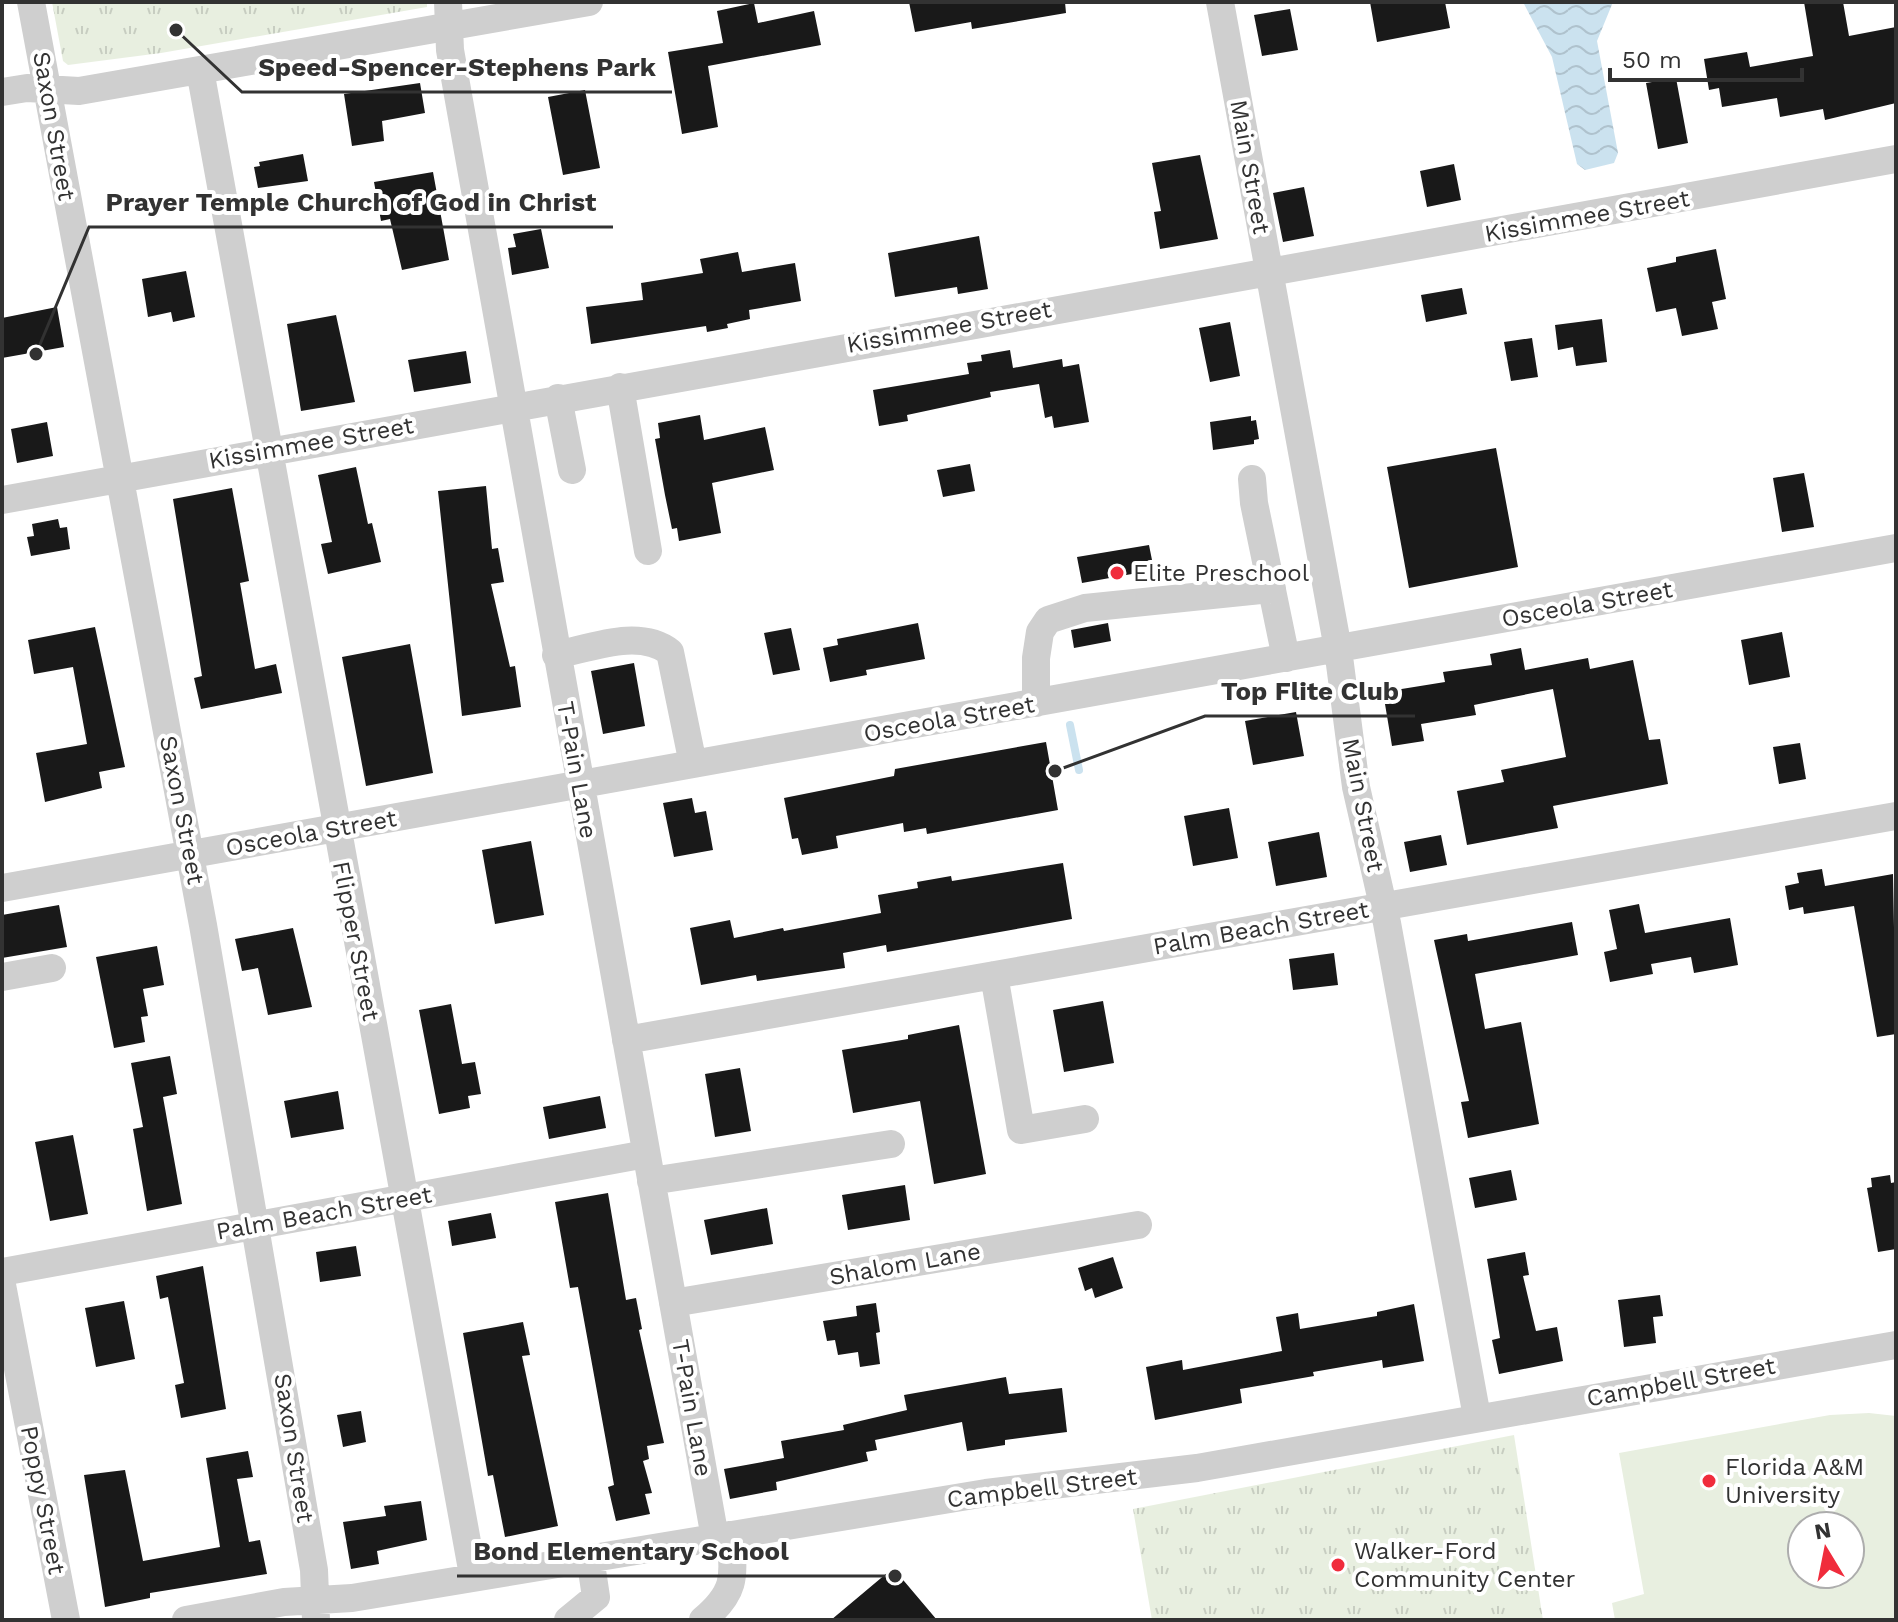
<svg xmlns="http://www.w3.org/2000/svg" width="1898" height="1622" font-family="'Work Sans',sans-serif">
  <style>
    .grass { fill: #e8efe0; fill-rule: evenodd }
    .park { fill: url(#park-tufts) }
    .water { fill: url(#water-waves) }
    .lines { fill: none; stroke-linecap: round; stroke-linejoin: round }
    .stream { stroke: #cbe2ef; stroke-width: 8 }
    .building { fill: #191919 }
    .minor { stroke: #cfcfcf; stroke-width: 28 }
    .poi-dot { fill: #f02c3c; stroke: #fff; stroke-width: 3 }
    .labels { text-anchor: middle; stroke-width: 8; stroke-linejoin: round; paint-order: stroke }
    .street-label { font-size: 24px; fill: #323232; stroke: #fff }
    .poi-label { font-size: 24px; fill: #323232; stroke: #fff; text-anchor: start }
    .leader { fill: none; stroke: #323232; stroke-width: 3 }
    .callout-dot { fill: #323232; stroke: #fff; stroke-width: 3 }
    .callout-label { font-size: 26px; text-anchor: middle; font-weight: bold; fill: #323232; stroke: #fff; stroke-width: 8; stroke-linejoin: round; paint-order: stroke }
  </style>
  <defs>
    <pattern id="park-tufts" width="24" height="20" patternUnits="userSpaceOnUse" patternTransform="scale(2)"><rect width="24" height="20" fill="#e8efe0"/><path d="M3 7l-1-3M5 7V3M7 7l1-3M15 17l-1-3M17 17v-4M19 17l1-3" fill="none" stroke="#c7cdc1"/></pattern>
    <pattern id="water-waves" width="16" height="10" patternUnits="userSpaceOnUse" patternTransform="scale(2)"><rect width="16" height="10" fill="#cbe2ef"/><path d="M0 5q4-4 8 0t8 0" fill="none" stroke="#afc2cd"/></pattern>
  </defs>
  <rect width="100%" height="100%" fill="#fff"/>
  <path class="grass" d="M 1869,1413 L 1896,1416 L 1896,1620 L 1615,1620 L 1612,1603 L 1644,1594 L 1619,1453 L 1830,1415 ZM 1802,1526 L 1850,1526 L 1850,1574 L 1802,1574 Z"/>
  <path class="park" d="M 52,2 L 427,2 L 427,7 L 161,53 L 68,65 L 63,61 Z
    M 1514,1435 L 1543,1620 L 1152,1620 L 1133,1509 Z"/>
  <path class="water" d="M 1523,2 L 1613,2 L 1597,41 L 1618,153 L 1614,163 L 1585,170 L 1577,164 L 1552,57 Z"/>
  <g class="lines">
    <path class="stream" d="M 1070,725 L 1079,770"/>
  </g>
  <path class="building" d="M 909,2 L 1065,2 L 1066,13 L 972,29 L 971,22 L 915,32 Z
    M 1370,2 L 1445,2 L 1450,28 L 1377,42 Z
    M 1804,2 L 1843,2 L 1849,36 L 1896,27 L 1896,103 L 1825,120 L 1823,109 L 1780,117 L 1777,98 L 1722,107 L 1719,88 L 1709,90 L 1704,59 L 1747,52 L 1750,67 L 1813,56 Z
    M 754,3 L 758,23 L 814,11 L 821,45 L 708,66 L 718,127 L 682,134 L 668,52 L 723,43 L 717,11 Z
    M 1290,9 L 1298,50 L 1262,56 L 1254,15 Z
    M 1676,78 L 1688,143 L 1658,149 L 1646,83 Z
    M 420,83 L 425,113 L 382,121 L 384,141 L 352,146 L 344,94 Z
    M 585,90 L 600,168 L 563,175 L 548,97 Z
    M 303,154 L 308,181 L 258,188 L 254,167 L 260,166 L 259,162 Z
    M 1200,155 L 1218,239 L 1160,249 L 1154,212 L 1161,211 L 1152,163 Z
    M 1454,164 L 1461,200 L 1427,207 L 1420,171 Z
    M 433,172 L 449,260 L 402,270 L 390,219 L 381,221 L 374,182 Z
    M 1304,187 L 1314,236 L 1283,242 L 1273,193 Z
    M 541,229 L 549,268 L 512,275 L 508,248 L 516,247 L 513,234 Z
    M 979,236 L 988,289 L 958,294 L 957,287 L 895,297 L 888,253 Z
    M 1716,249 L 1726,299 L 1712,302 L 1718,329 L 1682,336 L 1676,308 L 1656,312 L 1647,268 L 1676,262 L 1676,257 Z
    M 738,252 L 742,272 L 795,263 L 801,301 L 749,310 L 750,319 L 727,324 L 728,328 L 707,332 L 706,326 L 591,344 L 586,307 L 643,300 L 641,283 L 703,273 L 700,259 Z
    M 186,271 L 195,317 L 173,322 L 171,312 L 148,317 L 142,279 Z
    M 1462,288 L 1467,314 L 1426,322 L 1421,295 Z
    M 57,307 L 64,347 L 2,358 L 2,318 Z
    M 336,315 L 355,402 L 301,411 L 287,324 Z
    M 1602,319 L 1607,362 L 1576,366 L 1573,347 L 1558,350 L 1555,325 Z
    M 1230,322 L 1240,376 L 1210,382 L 1199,328 Z
    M 1532,338 L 1538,377 L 1511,381 L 1504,342 Z
    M 1010,350 L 1013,368 L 1062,359 L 1063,367 L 1079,364 L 1089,422 L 1054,428 L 1052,416 L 1045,418 L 1039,384 L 990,392 L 991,397 L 907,415 L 908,421 L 879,426 L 873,390 L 969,374 L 967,363 L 982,361 L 981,355 Z
    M 466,351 L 471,383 L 414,392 L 408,360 Z
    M 700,415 L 704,440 L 765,427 L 774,470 L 712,483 L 721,533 L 679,541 L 677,528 L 672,529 L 665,495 L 655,439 L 660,438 L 658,423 Z
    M 1251,416 L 1251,421 L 1256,420 L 1259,439 L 1254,440 L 1254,444 L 1213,450 L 1210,422 Z
    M 47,422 L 53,456 L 17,463 L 11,429 Z
    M 1496,448 L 1518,567 L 1409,588 L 1387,467 Z
    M 970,464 L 975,491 L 943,497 L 937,470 Z
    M 356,467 L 368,524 L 372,523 L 381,562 L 328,574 L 321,544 L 332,542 L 318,475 Z
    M 1804,473 L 1814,527 L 1782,532 L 1773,478 Z
    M 486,486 L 492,549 L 498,548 L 504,582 L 491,584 L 510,667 L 515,666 L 521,707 L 462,716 L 438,491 Z
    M 232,488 L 249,581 L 240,583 L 255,669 L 276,664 L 282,693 L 201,709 L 194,678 L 202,676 L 173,499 Z
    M 58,519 L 60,528 L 67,527 L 70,549 L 31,556 L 27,537 L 34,536 L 32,524 Z
    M 1149,545 L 1154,570 L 1082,583 L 1077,557 Z
    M 918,623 L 925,659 L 866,670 L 867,675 L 830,682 L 823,648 L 838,645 L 837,639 Z
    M 1108,623 L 1111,641 L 1074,648 L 1071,630 Z
    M 95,627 L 125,767 L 99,772 L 102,788 L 45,802 L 36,753 L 87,744 L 73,667 L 34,674 L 28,640 Z
    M 791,628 L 800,670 L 773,675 L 764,633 Z
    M 1782,632 L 1790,677 L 1749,685 L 1741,640 Z
    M 410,644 L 433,773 L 366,786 L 342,657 Z
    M 1521,648 L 1525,670 L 1588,658 L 1590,669 L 1633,660 L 1649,740 L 1660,739 L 1668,784 L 1553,806 L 1558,828 L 1467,845 L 1457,791 L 1504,782 L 1501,770 L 1566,757 L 1553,689 L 1474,705 L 1476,715 L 1421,724 L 1424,741 L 1392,746 L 1383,692 L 1445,682 L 1443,672 L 1492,665 L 1490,654 Z
    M 634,663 L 645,726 L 603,734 L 591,671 Z
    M 1296,712 L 1304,756 L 1253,765 L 1245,721 Z
    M 1046,742 L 1058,810 L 927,834 L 926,828 L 904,832 L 903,823 L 836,836 L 838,848 L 802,855 L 798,838 L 792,839 L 784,798 L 894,776 L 895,769 Z
    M 1800,743 L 1806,779 L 1779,784 L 1773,747 Z
    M 692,798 L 695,813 L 706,811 L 713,850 L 674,857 L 663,803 Z
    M 1229,808 L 1238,858 L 1193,866 L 1184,816 Z
    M 1319,832 L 1327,877 L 1276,886 L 1268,842 Z
    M 1441,835 L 1447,865 L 1410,872 L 1404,842 Z
    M 531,841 L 544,915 L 495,924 L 482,850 Z
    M 1063,863 L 1072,919 L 887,952 L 886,945 L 843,953 L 845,968 L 757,981 L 756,975 L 701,985 L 690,928 L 730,920 L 734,938 L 783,928 L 784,931 L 881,913 L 878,895 L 918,888 L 917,882 L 951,876 L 952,881 Z
    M 1822,869 L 1825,886 L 1893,874 L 1896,1034 L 1877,1037 L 1854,906 L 1804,914 L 1803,907 L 1789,910 L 1785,886 L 1799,883 L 1797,873 Z
    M 1639,904 L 1645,933 L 1730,918 L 1738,965 L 1694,973 L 1691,957 L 1651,964 L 1653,974 L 1610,982 L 1604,952 L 1617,949 L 1609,910 Z
    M 59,905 L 67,947 L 2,958 L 2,915 Z
    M 1572,922 L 1578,955 L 1475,974 L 1485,1029 L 1521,1022 L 1539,1124 L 1468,1138 L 1461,1102 L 1469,1101 L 1434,940 L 1467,934 L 1468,941 Z
    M 293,928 L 312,1007 L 268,1015 L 258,968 L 242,971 L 235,939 Z
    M 157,946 L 164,985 L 143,989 L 148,1016 L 141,1017 L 145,1042 L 114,1048 L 96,957 Z
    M 1334,953 L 1338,985 L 1293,990 L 1289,959 Z
    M 1103,1001 L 1114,1063 L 1064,1072 L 1053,1010 Z
    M 451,1004 L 462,1064 L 475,1062 L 481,1094 L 468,1096 L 470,1108 L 439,1114 L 419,1010 Z
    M 959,1025 L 986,1174 L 934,1184 L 920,1101 L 853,1113 L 842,1050 L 908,1039 L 908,1035 Z
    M 170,1056 L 177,1094 L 163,1097 L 182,1204 L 147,1211 L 133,1129 L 143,1127 L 131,1063 Z
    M 740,1068 L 751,1131 L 715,1137 L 705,1074 Z
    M 338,1091 L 344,1129 L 291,1138 L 284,1101 Z
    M 600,1096 L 606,1128 L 549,1139 L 543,1107 Z
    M 73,1135 L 88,1214 L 50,1221 L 35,1142 Z
    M 1511,1170 L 1517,1200 L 1475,1208 L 1469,1178 Z
    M 1890,1175 L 1891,1183 L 1896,1182 L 1896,1249 L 1878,1252 L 1867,1188 L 1872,1187 L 1871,1178 Z
    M 905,1185 L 910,1220 L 848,1230 L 842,1195 Z
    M 608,1193 L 626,1300 L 636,1298 L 642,1329 L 639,1330 L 664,1443 L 647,1446 L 649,1459 L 643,1461 L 652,1493 L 645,1494 L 650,1514 L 616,1521 L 608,1487 L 614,1485 L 578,1287 L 570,1288 L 555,1202 Z
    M 767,1208 L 773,1244 L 711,1255 L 704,1220 Z
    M 491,1213 L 496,1238 L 452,1246 L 448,1221 Z
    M 356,1246 L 361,1276 L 320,1282 L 316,1252 Z
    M 1525,1252 L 1529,1275 L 1523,1276 L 1536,1331 L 1557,1327 L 1563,1361 L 1499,1374 L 1492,1340 L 1500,1338 L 1487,1259 Z
    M 1113,1257 L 1123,1288 L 1095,1298 L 1092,1288 L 1085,1291 L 1078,1268 Z
    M 203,1266 L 226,1409 L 181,1418 L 175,1385 L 184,1383 L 168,1297 L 160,1299 L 156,1276 Z
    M 1660,1295 L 1663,1316 L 1653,1317 L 1656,1343 L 1624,1347 L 1618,1300 Z
    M 124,1301 L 135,1359 L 96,1367 L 85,1308 Z
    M 876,1303 L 880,1332 L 876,1333 L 880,1364 L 860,1367 L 858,1352 L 838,1355 L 835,1340 L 827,1341 L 823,1321 L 857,1316 L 856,1306 Z
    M 1414,1304 L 1424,1361 L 1383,1368 L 1382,1360 L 1313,1372 L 1314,1376 L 1240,1389 L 1242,1403 L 1155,1420 L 1146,1367 L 1182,1360 L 1183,1370 L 1282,1351 L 1276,1317 L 1298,1313 L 1300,1329 L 1377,1316 L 1377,1312 Z
    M 523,1322 L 530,1355 L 522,1356 L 558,1526 L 505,1537 L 493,1475 L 488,1476 L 463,1333 Z
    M 1006,1377 L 1009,1394 L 1062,1388 L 1067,1432 L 1005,1440 L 1005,1445 L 967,1451 L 962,1422 L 875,1440 L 877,1450 L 866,1452 L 868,1461 L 776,1482 L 777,1490 L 730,1499 L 724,1469 L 784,1458 L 781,1441 L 844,1430 L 843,1425 L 907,1410 L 904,1395 Z
    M 361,1411 L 366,1442 L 343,1447 L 337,1415 Z
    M 248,1451 L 253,1477 L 237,1479 L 249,1542 L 260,1540 L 267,1574 L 150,1593 L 150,1598 L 105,1607 L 84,1475 L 125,1470 L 143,1561 L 220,1547 L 206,1458 Z
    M 421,1501 L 427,1540 L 377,1551 L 379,1564 L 351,1569 L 343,1522 L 386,1516 L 384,1506 Z
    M 893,1568 L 937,1620 L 831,1620 Z"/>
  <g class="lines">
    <path class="minor" d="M 31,2 L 203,925 L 314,1570 L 316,1620
      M 448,2 L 450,50 L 715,1538
      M 1220,2 L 1338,649 L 1356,787 L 1387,923 L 1477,1417
      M 200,70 L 473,1575
      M 2,92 L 27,88 L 79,91 L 589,2
      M 620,387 L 648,551
      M 558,398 L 572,470
      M 1252,479 L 1254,503 L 1286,658
      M 2,500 C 632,381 1265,275 1896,159
      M 556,655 C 591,648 639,628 670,652 L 693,764
      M 1036,703 L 1036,658 L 1040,632 L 1048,620 L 1085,608 L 1272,589
      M 2,888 L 1896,548
      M 994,975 L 1021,1130 L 1085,1119
      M 2,977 L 52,968
      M 626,1040 L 1896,816
      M 651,1181 L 891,1144
      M 2,1272 L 646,1154
      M 2,1285 L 66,1620
      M 673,1303 L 1138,1225
      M 186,1620 L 284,1602 L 352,1598 L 986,1493 L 1197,1468 L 1896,1345
      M 568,1620 L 596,1597 L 590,1557
      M 703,1620 C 737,1591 734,1577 730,1535"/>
  </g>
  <g class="poi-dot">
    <circle cx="1117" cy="573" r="8"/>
    <circle cx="1709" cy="1481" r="8"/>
    <circle cx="1338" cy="1565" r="8"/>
  </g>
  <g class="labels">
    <g class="street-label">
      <text transform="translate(54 126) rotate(80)" y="8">Saxon Street</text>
      <text transform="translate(1250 167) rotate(80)" y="8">Main Street</text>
      <text transform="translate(1587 216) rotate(-10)" y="8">Kissimmee Street</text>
      <text transform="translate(949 327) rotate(-10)" y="8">Kissimmee Street</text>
      <text transform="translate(311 443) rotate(-10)" y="8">Kissimmee Street</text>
      <text transform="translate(1587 604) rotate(-10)" y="8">Osceola Street</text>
      <text transform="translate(949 719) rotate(-10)" y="8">Osceola Street</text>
      <text transform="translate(577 770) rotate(80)" y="8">T-Pain Lane</text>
      <text transform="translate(1363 805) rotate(79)" y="8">Main Street</text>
      <text transform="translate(182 810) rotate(79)" y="8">Saxon Street</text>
      <text transform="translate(311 833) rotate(-10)" y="8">Osceola Street</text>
      <text transform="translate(1261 928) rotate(-10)" y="8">Palm Beach Street</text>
      <text transform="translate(356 941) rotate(79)" y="8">Flipper Street</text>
      <text transform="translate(324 1213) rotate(-10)" y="8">Palm Beach Street</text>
      <text transform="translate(905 1264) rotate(-10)" y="8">Shalom Lane</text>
      <text transform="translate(1681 1382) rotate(-10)" y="8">Campbell Street</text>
      <text transform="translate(692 1408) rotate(80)" y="8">T-Pain Lane</text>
      <text transform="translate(294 1448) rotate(81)" y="8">Saxon Street</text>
      <text transform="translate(1042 1488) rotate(-7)" y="8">Campbell Street</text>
      <text transform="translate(43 1500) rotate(79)" y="8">Poppy Street</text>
    </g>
    <g class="poi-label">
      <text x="1133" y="581">Elite Preschool</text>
      <text x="1725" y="1475">Florida A&amp;M<tspan x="1725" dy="28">University</tspan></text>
      <text x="1354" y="1559">Walker-Ford<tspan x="1354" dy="28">Community Center</tspan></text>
    </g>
  </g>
  <path class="leader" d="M176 30L242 92H672M36 354L89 227H613M1055 771L1205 716H1415M895 1576L805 1576H457"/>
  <g class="callout-dot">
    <circle cx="176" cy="30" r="8"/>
    <circle cx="36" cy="354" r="8"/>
    <circle cx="1055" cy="771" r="8"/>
    <circle cx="895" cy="1576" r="8"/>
  </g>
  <g class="callout-label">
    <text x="457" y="76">Speed-Spencer-Stephens Park</text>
    <text x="351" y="211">Prayer Temple Church of God in Christ</text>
    <text x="1310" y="700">Top Flite Club</text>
    <text x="631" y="1560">Bond Elementary School</text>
  </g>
  <rect width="1898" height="1622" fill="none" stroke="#323232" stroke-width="8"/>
  <g transform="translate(1826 1550) rotate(350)"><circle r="38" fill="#ffffff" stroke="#adadad" stroke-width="2"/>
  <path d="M0-6L14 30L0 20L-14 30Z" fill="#f02c3c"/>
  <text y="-12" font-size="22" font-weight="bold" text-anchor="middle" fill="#323232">N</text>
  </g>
  <path d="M1610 68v12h192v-12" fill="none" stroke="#323232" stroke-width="4"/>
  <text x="1622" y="68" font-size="24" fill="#323232" stroke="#ffffff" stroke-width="6" paint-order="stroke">50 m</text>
</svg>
